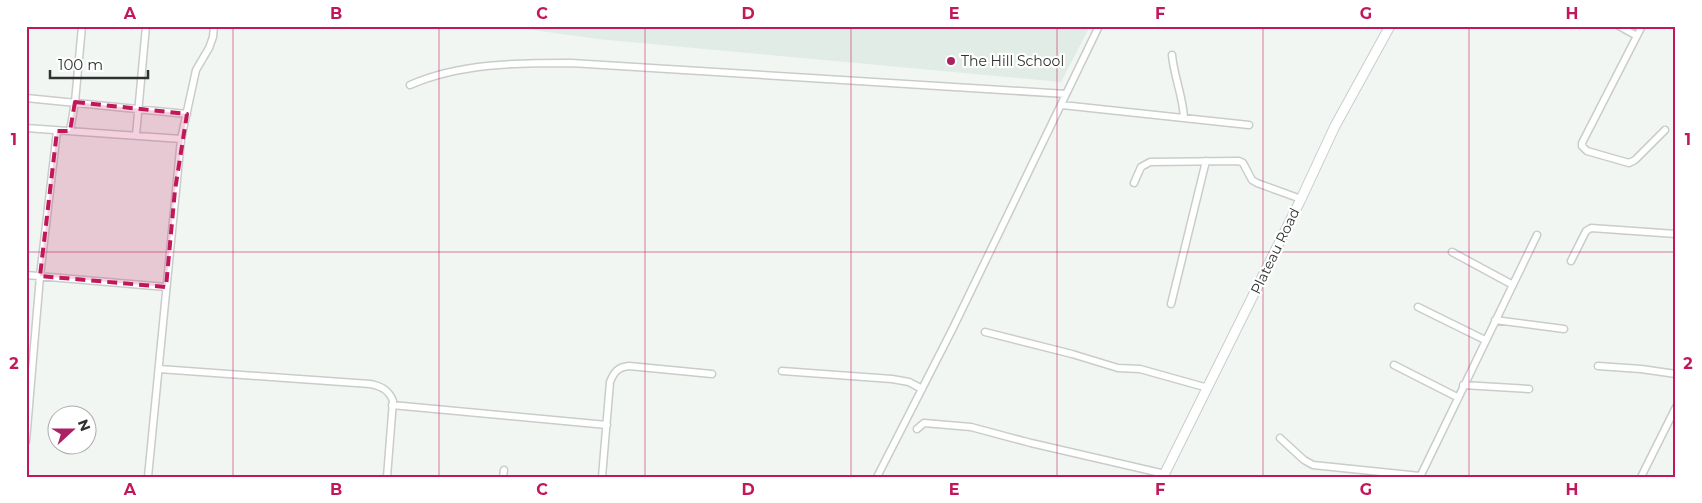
<svg xmlns="http://www.w3.org/2000/svg" width="1702" height="503" font-family="Montserrat,sans-serif">
  <style>
    .built { fill: #e0ece5 }
    .lines { fill: none; stroke-linecap: round; stroke-linejoin: round }
    .street-casing { stroke: #c8cdca; stroke-width: 9 }
    .secondary-casing { stroke: #c8cdca; stroke-width: 11 }
    .street { stroke: #fff; stroke-width: 6 }
    .secondary { stroke: #fff; stroke-width: 9 }
    .marked { fill: #c2185b; fill-opacity: 0.2; stroke: #c2185b; stroke-width: 4; stroke-dasharray: 10 6; stroke-linejoin: round }
    .grid { fill: none; stroke: #c2185b; stroke-width: 1; stroke-opacity: 0.55 }
    .poi-dot { fill: #ac2161; stroke: #fff; stroke-width: 2 }
    .labels { text-anchor: middle; stroke-width: 4.5; stroke-linejoin: round; paint-order: stroke }
    .poi-label { font-size: 14px; fill: #303231; stroke: #fff; text-anchor: start }
    .street-label { font-size: 14px; fill: #303231; stroke: #fff }
    .neatline { fill: none; stroke: #c2185b; stroke-width: 2 }
    .grid-label { font-size: 16px; text-anchor: middle; font-weight: bold; fill: #c2185b }
  </style>
  <rect width="100%" height="100%" fill="#f1f6f3"/>
  <path class="built" d="M 504,26 L 1090,26 L 1061,82 L 598,39 Z"/>
  <g class="lines">
    <g class="street-casing">
      <path id="street" d="M 1619,26 L 1637,36
        M 1642,26 L 1582,143 L 1582,146 L 1587,151 L 1629,163 L 1635,160 L 1665,130
        M 1172,55 C 1174,77 1183,96 1184,118
        M 410,85 C 460,63 518,63 571,63 L 1066,94
        M 26,98 L 187,114
        M 1062,105 L 1249,125
        M 26,128 L 181,139
        M 70,131 L 75,102 L 82,26
        M 136,135 L 146,26
        M 1134,183 L 1141,167 L 1150,162 L 1239,161 L 1243,163 L 1252,180 L 1257,183 L 1301,199
        M 1452,252 L 1513,285
        M 1571,261 L 1586,231 L 1591,228 L 1676,234
        M 26,275 L 166,287
        M 1171,304 L 1206,161
        M 1418,307 L 1485,340
        M 1495,320 L 1564,329
        M 985,332 L 1072,354 L 1118,368 L 1140,369 L 1208,388
        M 1394,365 L 1457,397
        M 1598,366 L 1641,369 L 1676,374
        M 159,369 L 370,384 C 381,386 389,390 393,401 L 387,477
        M 782,371 L 892,379 L 909,382 L 922,389
        M 1463,385 L 1529,389
        M 392,405 L 607,425
        M 917,429 L 924,423 L 971,427 L 1031,443 L 1165,474
        M 1280,438 L 1304,460 L 1313,465 L 1420,476
        M 26,441 L 40,276 L 57,131
        M 148,477 L 181,139 L 196,70 L 209,48 L 213,37 L 214,26
        M 503,477 L 504,470
        M 602,477 L 610,382 C 614,372 618,367 629,366 L 712,374
        M 877,477 L 953,328 L 1099,26
        M 1420,477 L 1537,235
        M 1641,477 L 1676,407"/>
    </g>
    <g class="secondary-casing">
      <path id="secondary" d="M 1163,477 L 1301,199 L 1335,126 L 1390,26"/>
    </g>
    <use href="#street" class="street"/>
    <use href="#secondary" class="secondary"/>
  </g>
  <path class="marked" d="M 75,102 L 187,114 L 175,190 L 166,287 L 40,276 L 57,131 L 70,131 Z"/>
  <path class="grid" d="M 233,26 L 233,477M 439,26 L 439,477M 645,26 L 645,477M 851,26 L 851,477M 1057,26 L 1057,477M 1263,26 L 1263,477M 1469,26 L 1469,477M 26,252 L 1676,252"/>
  <circle class="poi-dot" cx="951" cy="61" r="5"/>
  <g class="labels">
    <g class="poi-label">
      <text x="961" y="66">The Hill School</text>
    </g>
    <g class="street-label">
      <text transform="translate(1275 251) rotate(-64)" y="5">Plateau Road</text>
    </g>
  </g>
  <rect width="1702" height="503" fill="none" stroke="#ffffff" stroke-width="55"/>
  <g transform="translate(72 430) rotate(69)"><circle r="24" fill="#ffffff" stroke="#acadad"/>
  <path d="M0-4L9 19L0 12L-9 19Z" fill="#ac2161"/>
  <text y="-8" font-size="14" font-weight="bold" text-anchor="middle" fill="#303231">N</text>
  </g>
  <path d="M50 70v8h98v-8" fill="none" stroke="#303231" stroke-width="2.5"/>
  <text x="58" y="70" font-size="15" fill="#303231" stroke="#ffffff" stroke-width="4" paint-order="stroke">100 m</text>
  <rect x="28" y="28" width="1646" height="448" class="neatline"/>
  <g class="grid-label">
    <text x="130" y="19">A</text>
    <text x="336" y="19">B</text>
    <text x="542" y="19">C</text>
    <text x="748" y="19">D</text>
    <text x="954" y="19">E</text>
    <text x="1160" y="19">F</text>
    <text x="1366" y="19">G</text>
    <text x="1572" y="19">H</text>
    <text x="14" y="145">1</text>
    <text x="1688" y="145">1</text>
    <text x="14" y="369">2</text>
    <text x="1688" y="369">2</text>
    <text x="130" y="495">A</text>
    <text x="336" y="495">B</text>
    <text x="542" y="495">C</text>
    <text x="748" y="495">D</text>
    <text x="954" y="495">E</text>
    <text x="1160" y="495">F</text>
    <text x="1366" y="495">G</text>
    <text x="1572" y="495">H</text>
  </g>
</svg>
